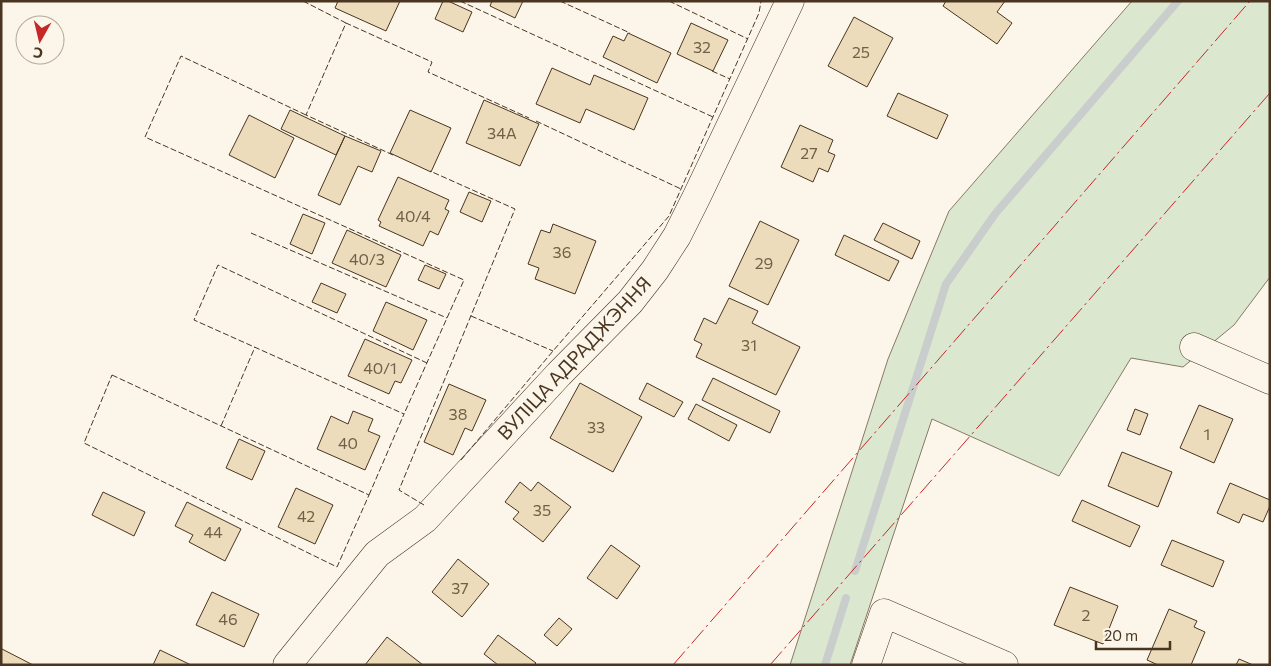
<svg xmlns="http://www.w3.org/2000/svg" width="1271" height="666" font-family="Commissioner,sans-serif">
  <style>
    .green { fill: #dce7d0; stroke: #887966 }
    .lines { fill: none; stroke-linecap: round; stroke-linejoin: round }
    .stream { stroke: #c9cecd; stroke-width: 8 }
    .building { fill: #ecdcbc; stroke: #4a3520 }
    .minor-casing { stroke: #4a3520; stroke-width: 29 }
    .minor { stroke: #fbf6e9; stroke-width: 28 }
    .fence { stroke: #4a3520; stroke-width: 1; stroke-dasharray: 6 2.5; stroke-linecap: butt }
    .power { stroke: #c62828; stroke-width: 1; stroke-dasharray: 18 4 2.5 4; stroke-linecap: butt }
    .labels { text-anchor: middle; stroke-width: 4; stroke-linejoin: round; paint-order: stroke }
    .number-label { font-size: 16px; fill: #725f47 }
    .street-label { font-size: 19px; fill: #4a3520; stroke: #fbf6e9 }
  </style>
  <rect width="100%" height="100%" fill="#fbf6e9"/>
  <path class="green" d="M 1132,1 L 1270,1 L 1270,277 L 1234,325 L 1183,367 L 1131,358 L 1059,476 L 932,419 L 850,665 L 790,665 L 888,359 L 949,211 Z"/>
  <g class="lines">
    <path class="stream" d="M 855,571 L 946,284 L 995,214 L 1178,1
      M 825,665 L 846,598"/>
  </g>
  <path class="building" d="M 338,1 L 400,1 L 386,31 L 335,8 Z
    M 443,1 L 448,1 L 472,12 L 463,32 L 435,19 Z
    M 492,1 L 523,1 L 515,18 L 490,6 Z
    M 946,1 L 1005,1 L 997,12 L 1012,23 L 997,44 L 943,6 Z
    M 854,17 L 893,38 L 867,87 L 828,66 Z
    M 691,23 L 728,40 L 713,71 L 677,54 Z
    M 628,33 L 671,53 L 657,83 L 603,57 L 613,36 L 624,41 Z
    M 552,68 L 590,85 L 594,75 L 648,98 L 634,130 L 586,109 L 580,123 L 536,104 Z
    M 898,93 L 948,115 L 937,139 L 887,116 Z
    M 484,100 L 539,124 L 520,166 L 466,143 Z
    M 290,110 L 345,136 L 336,155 L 281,129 Z
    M 410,110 L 451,128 L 431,172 L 390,153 Z
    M 249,115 L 294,138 L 275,178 L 229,155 Z
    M 800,125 L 833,140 L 828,152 L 835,155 L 828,172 L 819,168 L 813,182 L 781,167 Z
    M 345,136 L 381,151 L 372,172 L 358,166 L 340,205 L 318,195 Z
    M 398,177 L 449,200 L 445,209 L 449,211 L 438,235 L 430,231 L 423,246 L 379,226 L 381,222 L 378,220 Z
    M 469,192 L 491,201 L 482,222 L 460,212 Z
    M 303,214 L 325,223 L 312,254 L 290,244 Z
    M 760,221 L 799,240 L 768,305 L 729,286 Z
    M 883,223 L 920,241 L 912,259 L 874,240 Z
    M 553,224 L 596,241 L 575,294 L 535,279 L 539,268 L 528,264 L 541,230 L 550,233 Z
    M 347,230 L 401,255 L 386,287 L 332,263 Z
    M 844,235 L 899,261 L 889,281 L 835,255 Z
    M 425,265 L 446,274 L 439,289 L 418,280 Z
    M 321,283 L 346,294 L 337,313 L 312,302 Z
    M 729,298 L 758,311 L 752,323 L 800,347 L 776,395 L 696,357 L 702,344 L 694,340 L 704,318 L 716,324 Z
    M 386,302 L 427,320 L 413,350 L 373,331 Z
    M 365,339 L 412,360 L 401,383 L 395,381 L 389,394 L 348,376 Z
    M 713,378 L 780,411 L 770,433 L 702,400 Z
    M 580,383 L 642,417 L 613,472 L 550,438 Z
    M 647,383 L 683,402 L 674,417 L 639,399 Z
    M 449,384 L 486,400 L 472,431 L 465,428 L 453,455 L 424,442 Z
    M 696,404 L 737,425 L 729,441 L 688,419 Z
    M 1199,405 L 1233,419 L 1214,463 L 1180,448 Z
    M 1135,409 L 1148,414 L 1140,435 L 1127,430 Z
    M 353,411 L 373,419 L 368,431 L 380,436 L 365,470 L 317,449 L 331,416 L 348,424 Z
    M 239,439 L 265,451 L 252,480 L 226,468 Z
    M 1122,452 L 1172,472 L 1158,507 L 1108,486 Z
    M 520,482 L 531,491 L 538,482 L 571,507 L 543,542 L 513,519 L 519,512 L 505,502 Z
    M 1230,483 L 1270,500 L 1270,506 L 1263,522 L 1243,514 L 1239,523 L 1217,513 Z
    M 296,488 L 333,505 L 315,544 L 278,527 Z
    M 103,492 L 145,512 L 134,536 L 92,515 Z
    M 1082,500 L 1140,526 L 1130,547 L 1072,521 Z
    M 187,502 L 241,529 L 225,561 L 189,542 L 193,535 L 175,526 Z
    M 1172,540 L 1224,561 L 1213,587 L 1161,565 Z
    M 611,545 L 640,566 L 617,599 L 587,578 Z
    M 458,559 L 489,584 L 462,617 L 432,592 Z
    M 1070,587 L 1118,606 L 1103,644 L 1054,625 Z
    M 212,592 L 259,614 L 244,647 L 196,625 Z
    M 1169,609 L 1197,621 L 1194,627 L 1205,632 L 1191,665 L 1158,665 L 1147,660 Z
    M 559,618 L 572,629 L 557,646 L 544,635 Z
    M 498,635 L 536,663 L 534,665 L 498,665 L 484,654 Z
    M 387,637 L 423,665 L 365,665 Z
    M 2,649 L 33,665 L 1,665 L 1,652 Z
    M 160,650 L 191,665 L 153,665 Z
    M 1239,659 L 1253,665 L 1236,665 Z"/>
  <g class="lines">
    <g class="minor-casing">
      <path id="minor" d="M 1194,347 L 1270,380
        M 287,665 L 377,554 L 425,519 L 559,374 L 630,302 L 655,270 L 677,236 L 697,196 L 790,1
        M 866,665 L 884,613 L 1004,665"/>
    </g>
    <use href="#minor" class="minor"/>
    <path class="fence" d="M 303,1 L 346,23
      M 460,1 L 713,117
      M 560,1 L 630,33
      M 669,1 L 748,39
      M 712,71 L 730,79
      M 306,115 L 181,56 L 145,137 L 464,280 L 404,414
      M 536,121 L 681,189
      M 393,155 L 306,115 L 346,23 L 432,62 L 428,72 L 529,118
      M 251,233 L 447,318
      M 471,316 L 553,351
      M 112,375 L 369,495 L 337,567 L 84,443 Z
      M 221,426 L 255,347
      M 461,460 L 553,351 L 669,216 L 759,13 L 761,1
      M 369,495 L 404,414 L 194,320 L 218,265 L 427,363
      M 424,505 L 399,490 L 515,209 L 430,171"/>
    <path class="power" d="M 673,665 L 1250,1
      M 770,665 L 1270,93"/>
  </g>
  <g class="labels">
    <g class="number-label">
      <text x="702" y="53">32</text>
      <text x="861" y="58">25</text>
      <text x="502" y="139">34А</text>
      <text x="809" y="159">27</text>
      <text x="413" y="222">40/4</text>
      <text x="562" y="258">36</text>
      <text x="367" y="265">40/3</text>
      <text x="764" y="269">29</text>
      <text x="749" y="351">31</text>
      <text x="380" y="374">40/1</text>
      <text x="458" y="420">38</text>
      <text x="596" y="433">33</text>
      <text x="1207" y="440">1</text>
      <text x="348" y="449">40</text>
      <text x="542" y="516">35</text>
      <text x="306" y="522">42</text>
      <text x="213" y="538">44</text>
      <text x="460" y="594">37</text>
      <text x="1086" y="621">2</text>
      <text x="228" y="625">46</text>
    </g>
    <g class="street-label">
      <text transform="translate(574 358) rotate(-47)" y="7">ВУЛІЦА АДРАДЖЭННЯ</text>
    </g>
  </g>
  <rect width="1271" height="666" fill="none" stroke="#4a3520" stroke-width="5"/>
  <g transform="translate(40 40) rotate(188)"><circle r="24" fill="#fbf6e9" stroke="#b4a999"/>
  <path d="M0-4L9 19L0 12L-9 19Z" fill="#c62828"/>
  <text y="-8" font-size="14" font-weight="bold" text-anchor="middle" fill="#4a3520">С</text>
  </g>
  <path d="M1096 641v8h74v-8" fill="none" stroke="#4a3520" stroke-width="2.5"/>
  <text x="1104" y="641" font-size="15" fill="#4a3520" stroke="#fbf6e9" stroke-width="4" paint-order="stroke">20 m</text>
</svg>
